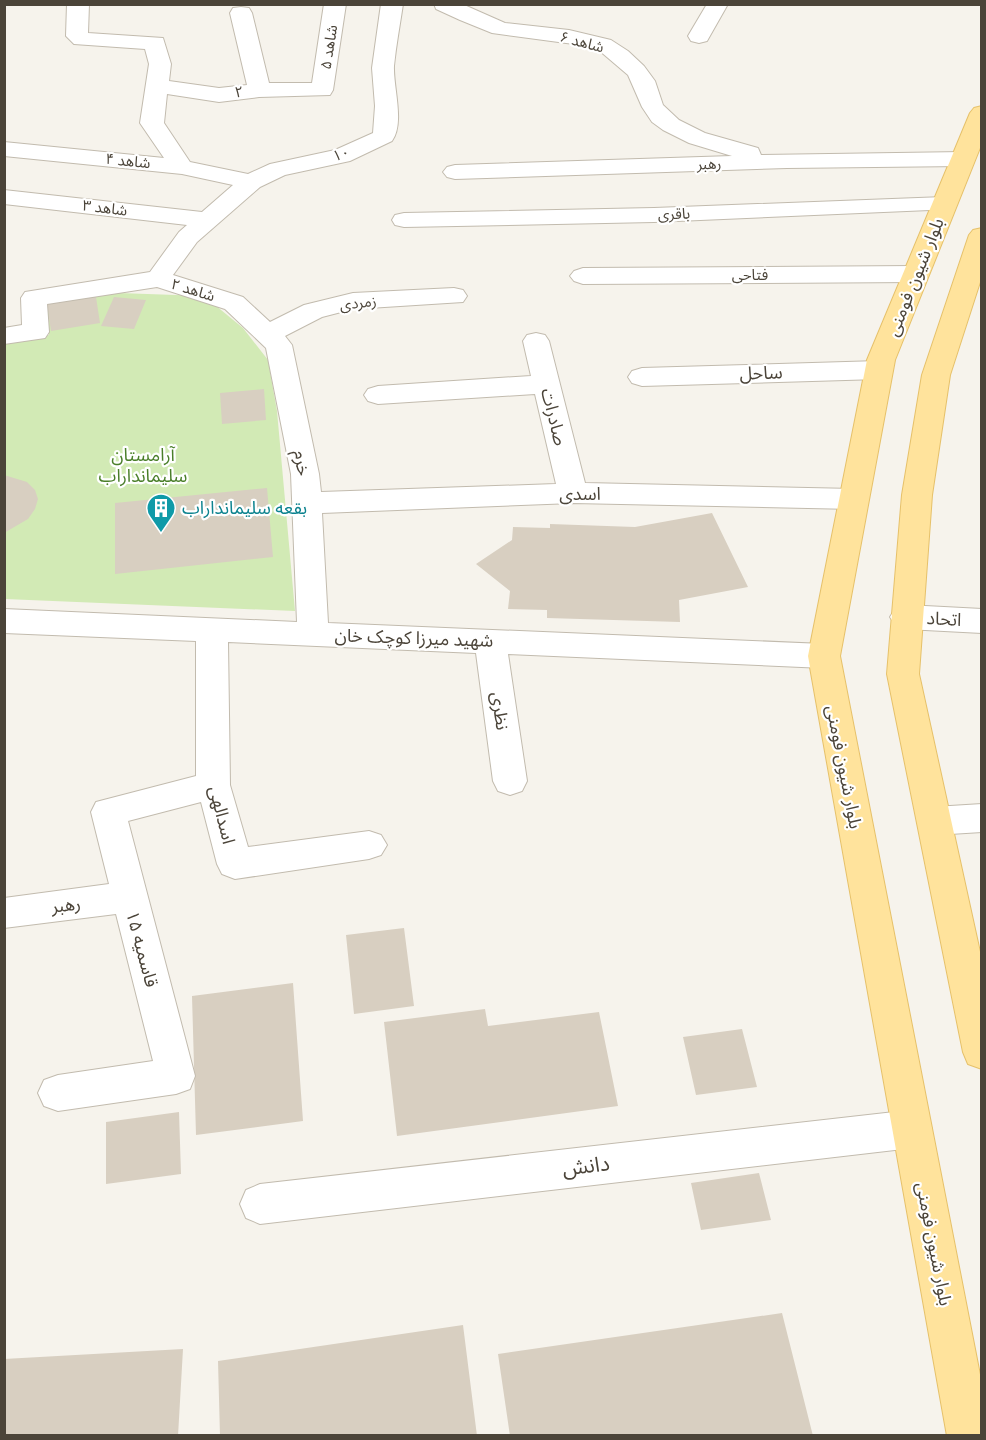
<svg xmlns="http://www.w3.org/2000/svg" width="986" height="1440" font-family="'Public Sans','Noto Sans Arabic',sans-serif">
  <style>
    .green { fill: #d2eab5 }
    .building { fill: #d8cfc1 }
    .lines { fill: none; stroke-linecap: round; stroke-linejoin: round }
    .minor-casing { stroke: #c2bbae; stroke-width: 2 }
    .major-casing { stroke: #e6c16a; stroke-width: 2 }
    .minor { fill: #fff; fill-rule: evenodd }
    .major { fill: #ffe39c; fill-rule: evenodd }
    .labels { text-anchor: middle; stroke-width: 4.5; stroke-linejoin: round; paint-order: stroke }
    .far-street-label { font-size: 15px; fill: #4b4439; stroke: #fff }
    .street-label { font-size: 18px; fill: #4b4439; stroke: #fff }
    .park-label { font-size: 18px; fill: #4a7f2a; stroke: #fff }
    .culture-label { font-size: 18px; fill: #0d838f; stroke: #fff; text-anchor: start }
    .near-street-label { font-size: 21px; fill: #4b4439; stroke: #fff }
  </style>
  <rect width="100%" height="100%" fill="#f6f3ec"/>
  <path class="green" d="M 119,293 L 204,296 L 243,328 L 268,360 L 277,411 L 295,611 L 5,599 L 5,341 L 49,335 L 44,303 Z"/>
  <path class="building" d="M 96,297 L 100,323 L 51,331 L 47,304 Z
    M 114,297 L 146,300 L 134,329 L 101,326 Z
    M 264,389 L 266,420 L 222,424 L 220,393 Z
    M 4,475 L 27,482 L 35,490 L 38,499 L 35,509 L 28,519 L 4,533 Z
    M 267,488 L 273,557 L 115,574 L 115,503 Z
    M 712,513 L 748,587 L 679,600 L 680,622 L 547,618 L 547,610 L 508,609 L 510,591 L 476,564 L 512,540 L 513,527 L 550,528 L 550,524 L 635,527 Z
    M 404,928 L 414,1006 L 354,1014 L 346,935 Z
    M 293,983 L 303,1121 L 196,1135 L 192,996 Z
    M 485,1009 L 488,1026 L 599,1012 L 618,1106 L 397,1136 L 384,1022 Z
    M 742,1029 L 757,1087 L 696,1095 L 683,1037 Z
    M 179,1112 L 181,1174 L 106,1184 L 106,1122 Z
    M 759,1173 L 771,1220 L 701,1230 L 691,1183 Z
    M 782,1313 L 813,1436 L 510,1436 L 498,1354 Z
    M 463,1325 L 477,1436 L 220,1436 L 218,1361 Z
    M 183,1349 L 178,1436 L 4,1436 L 4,1359 Z"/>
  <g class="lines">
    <g class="minor-casing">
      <path id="minor" d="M 67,4 L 89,4 L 88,33 L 163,38 L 171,64 L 169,81 L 219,88 L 247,85 L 230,13 L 233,8 L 241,7 L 249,8 L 252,13 L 269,83 L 312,83 L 324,4 L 346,4 L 333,90 L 330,95 L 259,97 L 219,102 L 167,94 L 164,123 L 190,162 L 248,174 L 270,164 L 335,150 L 373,133 L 375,106 L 372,68 L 381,4 L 403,4 C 400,25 396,45 394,66 C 393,87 405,123 392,141 L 350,161 L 285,175 L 260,187 L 197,242 L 173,275 L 243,297 L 270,322 L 304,305 L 353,293 L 454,288 L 463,290 L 467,296 L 463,302 L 353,309 L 322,317 L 285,336 L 292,345 L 319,474 L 321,492 L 556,484 L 535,394 L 378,404 L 368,401 L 364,395 L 368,389 L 378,386 L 531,376 L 523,341 L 527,335 L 536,333 L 545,335 L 549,341 L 585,483 L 854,489 L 864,492 L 869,499 L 864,506 L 854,509 L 573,503 L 322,513 L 328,623 L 824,644 L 835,648 L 840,656 L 835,664 L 824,668 L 508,654 L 527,781 L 522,791 L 510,795 L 498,791 L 493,781 L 476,653 L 228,642 L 230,785 L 248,847 L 369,831 L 381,835 L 387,845 L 381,855 L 369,859 L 235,879 L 222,874 L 217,864 L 201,802 L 128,821 L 195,1076 L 190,1089 L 176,1094 L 58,1111 L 44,1106 L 38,1093 L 44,1080 L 58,1075 L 153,1061 L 116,914 L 4,928 L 4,898 L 109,884 L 91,812 L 96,802 L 196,776 L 196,641 L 4,633 L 4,609 L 297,622 L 291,474 L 266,348 L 225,309 L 157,287 L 47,304 L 49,332 L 45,338 L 4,344 L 4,328 L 22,325 L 21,298 L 25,292 L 150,272 L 179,232 L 187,225 L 4,204 L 4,190 L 202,212 L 233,185 L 182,174 L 4,156 L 4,142 L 164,158 L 140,123 L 149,64 L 145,49 L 74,44 L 66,36 Z
        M 434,4 L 462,4 L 505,23 L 569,30 L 611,40 L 628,51 L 644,66 L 655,81 L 663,105 L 679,120 L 705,133 L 758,148 L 761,155 L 963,152 L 971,154 L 975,159 L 971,164 L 963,166 L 787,168 L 455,179 L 447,177 L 443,172 L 447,167 L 455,165 L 732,156 L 689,143 L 663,130 L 652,122 L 642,107 L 628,75 L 601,52 L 581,45 L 492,33 L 460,20 L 436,9 Z
        M 707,4 L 728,4 L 707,41 L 699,43 L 691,41 L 688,36 Z
        M 944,197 L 953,199 L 956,204 L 953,209 L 654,222 L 404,227 L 395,225 L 392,220 L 395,215 L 404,213 L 654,208 Z
        M 916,266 L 925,269 L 929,274 L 925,279 L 916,282 L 583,284 L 574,281 L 570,276 L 574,271 L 583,268 Z
        M 879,361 L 889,364 L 893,370 L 889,376 L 879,379 L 642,386 L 632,383 L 628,377 L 632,371 L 642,368 Z
        M 906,605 L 982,609 L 982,633 L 906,629 L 895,625 L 890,617 L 895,609 Z
        M 982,804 L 982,832 L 934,835 L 922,831 L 917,821 L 922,811 L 934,807 Z
        M 912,1110 L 926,1116 L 932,1129 L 926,1142 L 912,1148 L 260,1224 L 246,1218 L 240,1204 L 246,1190 L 260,1184 Z"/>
    </g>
    <g class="major-casing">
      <path id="major" d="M 982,106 L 982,143 L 895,360 L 840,656 L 982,1385 L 982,1436 L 947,1436 L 808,656 L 867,360 L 970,113 L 974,108 Z
        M 982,228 L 982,276 L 950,375 L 932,495 L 919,674 L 982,961 L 982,1069 L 968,1064 L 963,1052 L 887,674 L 902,495 L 922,375 L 969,235 L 973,230 Z"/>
    </g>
    <use href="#minor" class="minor"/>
    <use href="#major" class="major"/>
  </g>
  <defs>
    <g id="building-pin" transform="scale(1.5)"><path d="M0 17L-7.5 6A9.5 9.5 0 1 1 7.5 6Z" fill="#0f9aa8" stroke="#fff"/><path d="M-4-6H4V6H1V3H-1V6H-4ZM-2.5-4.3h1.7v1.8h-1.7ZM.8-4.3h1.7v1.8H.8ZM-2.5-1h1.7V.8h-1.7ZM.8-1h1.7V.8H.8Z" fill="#fff"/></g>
  </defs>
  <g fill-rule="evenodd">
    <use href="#building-pin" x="161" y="508"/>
  </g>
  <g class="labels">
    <g class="far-street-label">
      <text transform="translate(582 42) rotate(15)" y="5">شاهد ۶</text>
      <text transform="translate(329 47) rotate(-81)" y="5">شاهد ۵</text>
      <text transform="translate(239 92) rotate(-8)" y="5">۲</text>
      <text transform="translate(341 154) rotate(-18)" y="5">۱۰</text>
      <text transform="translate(128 161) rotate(6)" y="5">شاهد ۴</text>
      <text transform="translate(709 164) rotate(-2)" y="5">رهبر</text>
      <text transform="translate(105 208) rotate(7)" y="5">شاهد ۳</text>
      <text transform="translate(674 214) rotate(-2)" y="5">باقری</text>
      <text x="750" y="280">فتاحی</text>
      <text transform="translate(193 290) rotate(17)" y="5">شاهد ۲</text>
      <text transform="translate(358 303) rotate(-7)" y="5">زمردی</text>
    </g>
    <g class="street-label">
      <text transform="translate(915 277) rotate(-68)" y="6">بلوار شیون فومنی</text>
      <text transform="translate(761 373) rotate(-2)" y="6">ساحل</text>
      <text transform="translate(554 417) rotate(76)" y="6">صادرات</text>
      <text transform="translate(302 463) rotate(81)" y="6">خرم</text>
      <text x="580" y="500">اسدی</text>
      <text transform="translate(944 619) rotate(3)" y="6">اتحاد</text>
      <text transform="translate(414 638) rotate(2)" y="6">شهید میرزا کوچک خان</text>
      <text transform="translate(500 711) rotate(82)" y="6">نظری</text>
      <text transform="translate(844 767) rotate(79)" y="6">بلوار شیون فومنی</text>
      <text transform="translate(222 815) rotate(76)" y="6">اسدالهی</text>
      <text transform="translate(66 905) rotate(-7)" y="6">رهبر</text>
      <text transform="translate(142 949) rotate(75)" y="6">قاسمیه ۱۵</text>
      <text transform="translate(934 1244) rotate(79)" y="6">بلوار شیون فومنی</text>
    </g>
    <g class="park-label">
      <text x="143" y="461">آرامستان<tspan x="143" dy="21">سلیمانداراب</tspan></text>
    </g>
    <g class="culture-label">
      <text x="182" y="514">بقعه سلیمانداراب</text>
    </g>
    <g class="near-street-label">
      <text transform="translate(586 1166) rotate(-7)" y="7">دانش</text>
    </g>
  </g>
  <rect width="986" height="1440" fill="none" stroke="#4b4439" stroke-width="12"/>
</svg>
